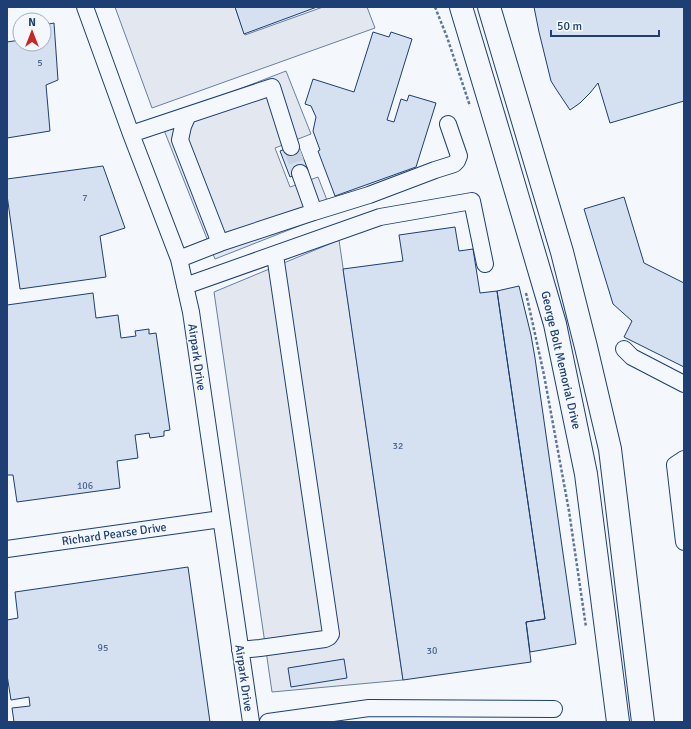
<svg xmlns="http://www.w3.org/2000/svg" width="691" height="729" font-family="Signika,sans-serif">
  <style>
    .parking { fill: #e3e8f0; stroke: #687fa3 }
    .building { fill: #d5e0f0; stroke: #1d3f73 }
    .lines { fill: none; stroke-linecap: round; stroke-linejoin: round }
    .minor-tunnel { stroke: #c9d2e0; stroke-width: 16; stroke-dasharray: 16 8; stroke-linecap: butt }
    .minor-casing { stroke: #1d3f73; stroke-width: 18 }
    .highway-casing { stroke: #1d3f73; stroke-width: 24 }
    .path { stroke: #5e769c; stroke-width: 2.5; stroke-dasharray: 3 2; stroke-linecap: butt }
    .minor { stroke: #f4f7fb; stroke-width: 16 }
    .highway { stroke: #f4f7fb; stroke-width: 22 }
    .labels { text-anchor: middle; stroke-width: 3; stroke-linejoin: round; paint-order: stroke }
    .number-label { font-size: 10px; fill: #4b6792 }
    .street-label { font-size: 12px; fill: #1d3f73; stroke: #f4f7fb }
  </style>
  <rect width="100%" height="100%" fill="#f4f7fb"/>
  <path class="parking" d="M 115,7 L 235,7 L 245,35 L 323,7 L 367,7 L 375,28 L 152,108 Z
    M 286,71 L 311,134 L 275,148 L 290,187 L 318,177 L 332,213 L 215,259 L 160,120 Z
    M 339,240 L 403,680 L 272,692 L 214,292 Z"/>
  <path class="building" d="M 235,7 L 317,7 L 244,34 Z
    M 534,7 L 684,7 L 684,101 L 610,123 L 598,83 L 590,93 L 580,103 L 570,110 L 556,89 L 551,81 L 539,32 Z
    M 54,23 L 58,80 L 46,85 L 50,131 L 7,138 L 7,42 L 20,40 L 20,44 L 44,44 L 44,25 Z
    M 373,32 L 389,37 L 391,32 L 412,39 L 387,120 L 394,122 L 401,99 L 407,101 L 409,95 L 436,103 L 416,167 L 335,196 L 318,151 L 320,150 L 313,131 L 316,117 L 311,106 L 305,104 L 313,79 L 354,92 Z
    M 298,144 L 308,170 L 290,177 L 280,151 Z
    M 103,166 L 125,228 L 100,236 L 106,277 L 20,289 L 7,195 L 7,179 Z
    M 624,197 L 644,263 L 684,283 L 684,367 L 624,337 L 632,321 L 613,304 L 584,209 Z
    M 455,227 L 459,251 L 473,249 L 480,293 L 497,291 L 545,619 L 526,622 L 531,662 L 403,680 L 343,269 L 403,261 L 399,235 Z
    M 519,286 L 531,335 L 535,358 L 576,644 L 530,652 L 526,622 L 545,619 L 497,291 Z
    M 93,293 L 96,318 L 118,315 L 121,338 L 136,336 L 135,331 L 149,329 L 149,334 L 156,333 L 170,430 L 164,431 L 164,436 L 150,438 L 149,433 L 135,435 L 138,458 L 117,461 L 120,488 L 17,502 L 13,475 L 7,475 L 7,305 Z
    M 188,567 L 210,722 L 14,722 L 12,708 L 30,706 L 29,697 L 11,700 L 7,675 L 7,620 L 18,618 L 15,592 Z
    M 344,659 L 347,678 L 291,687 L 288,668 Z"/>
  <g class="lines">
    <path class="minor-tunnel" d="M 291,147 L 300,173"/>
    <g class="minor-casing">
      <path id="minor" d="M 85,7 L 131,134 L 179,259 L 191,312 L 251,722
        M 188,115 L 183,126 L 180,140 L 220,243
        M 131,134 L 272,87 L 291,147
        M 314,212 L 369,195 L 435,170 L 454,164 L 457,161 L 459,156 L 448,124
        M 179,259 L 220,243 L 314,212 L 300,173
        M 185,286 L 380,217 L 472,201 L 485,264
        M 624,349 L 632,357 L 684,384
        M 684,459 L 675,465 L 684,542
        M 7,549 L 221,519
        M 240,650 L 260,648 L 325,639 L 329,637 L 331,634 L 275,255
        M 268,722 L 369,708 L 554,709"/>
    </g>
    <g class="highway-casing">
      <path id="highway" d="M 461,7 L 500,137 L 555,324 L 586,474 L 618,722
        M 489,7 L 562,252 L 586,347 L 610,449 L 643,722"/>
    </g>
    <path class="path" d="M 435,7 L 447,37 L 470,106
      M 526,293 L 544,375 L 569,511 L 586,627"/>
    <use href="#minor" class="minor"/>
    <use href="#highway" class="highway"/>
  </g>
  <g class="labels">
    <g class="number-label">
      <text x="40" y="66">5</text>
      <text x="85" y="201">7</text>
      <text x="398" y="449">32</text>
      <text x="85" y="489">106</text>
      <text x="103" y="651">95</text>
      <text x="432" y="654">30</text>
    </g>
    <g class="street-label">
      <text transform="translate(197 357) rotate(82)" y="4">Airpark Drive</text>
      <text transform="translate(561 360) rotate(77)" y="4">George Bolt Memorial Drive</text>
      <text transform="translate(114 534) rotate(-8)" y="4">Richard Pearse Drive</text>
      <text transform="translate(244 678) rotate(82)" y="4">Airpark Drive</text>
    </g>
  </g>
  <rect width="691" height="729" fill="none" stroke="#1d3f73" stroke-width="16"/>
  <g transform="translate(32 32)"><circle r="19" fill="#f4f7fb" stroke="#9eadc5"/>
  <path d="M0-3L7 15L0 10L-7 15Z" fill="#c62828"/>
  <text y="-6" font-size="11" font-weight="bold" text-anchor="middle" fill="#1d3f73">N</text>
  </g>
  <path d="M551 30v6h108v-6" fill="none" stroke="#1d3f73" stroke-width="2"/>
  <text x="557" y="30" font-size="12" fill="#1d3f73" stroke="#f4f7fb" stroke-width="3" paint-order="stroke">50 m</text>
</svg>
